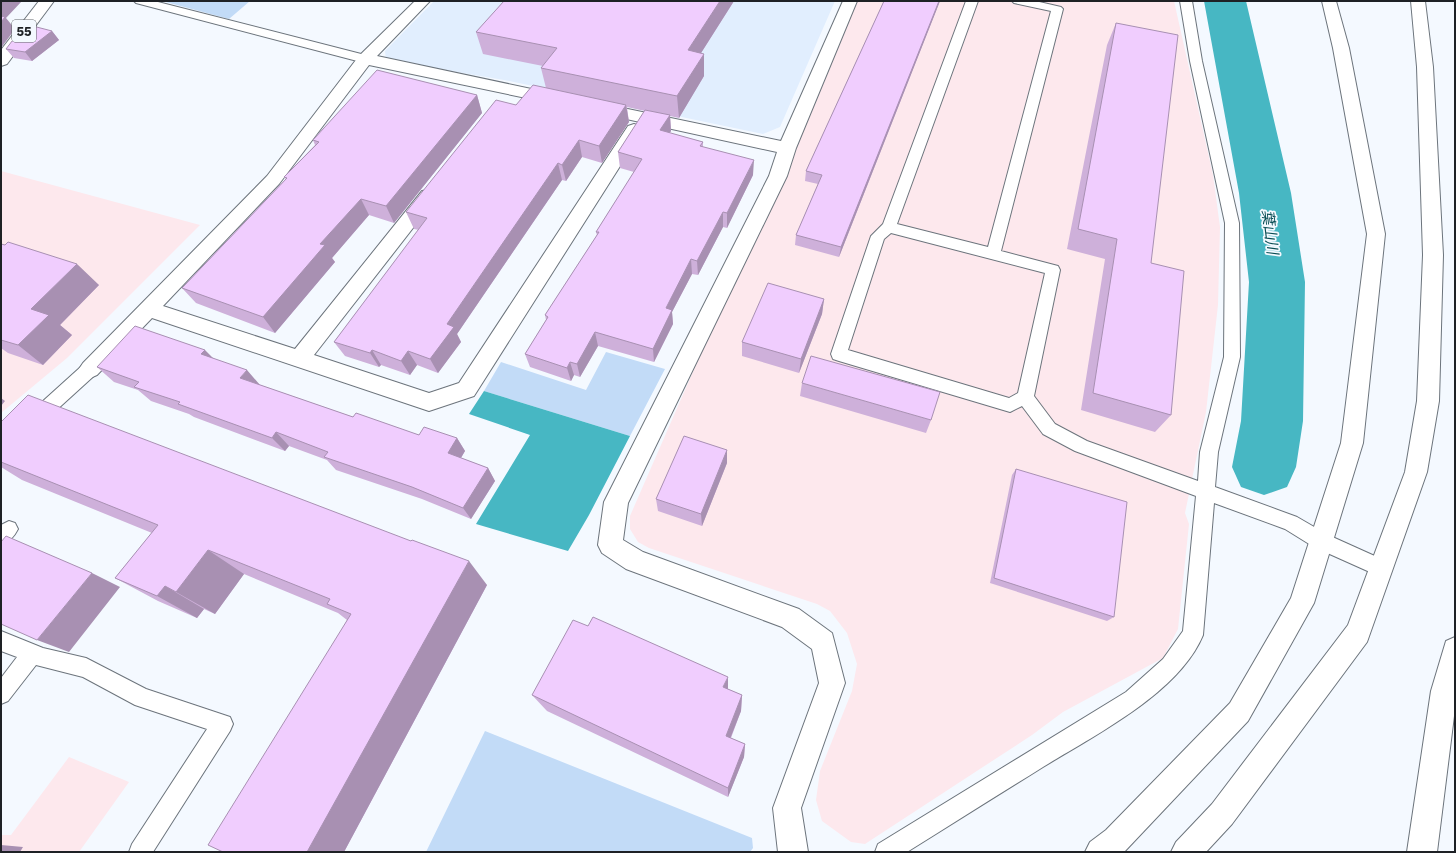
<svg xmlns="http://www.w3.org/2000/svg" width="1456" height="853" font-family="'Work Sans','Noto Sans JP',sans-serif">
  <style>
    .commercial { fill: #fde8ed }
    .built { fill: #e1eefe }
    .green { fill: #c2dbf7 }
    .water { fill: #47b7c3 }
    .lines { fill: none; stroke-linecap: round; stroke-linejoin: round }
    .river { fill: #47b7c3; fill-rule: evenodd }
    .lane-casing { stroke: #6c747c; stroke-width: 2 }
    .street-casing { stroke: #6c747c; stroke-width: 2 }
    .primary-casing { stroke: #6c747c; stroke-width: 2 }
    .highway-casing { stroke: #6c747c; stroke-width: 2 }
    .lane { fill: #fff; fill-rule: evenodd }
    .street { fill: #fff; fill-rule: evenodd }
    .primary { fill: #fff; fill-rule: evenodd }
    .highway { fill: #fff; fill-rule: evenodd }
    .wall { fill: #ceb0da }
    .shaded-wall { fill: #a890b2 }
    .building { fill: #f0cdfe; stroke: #a890b2 }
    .labels { text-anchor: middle; stroke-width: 3.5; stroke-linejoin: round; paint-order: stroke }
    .shield { fill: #f4f9ff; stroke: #5e6266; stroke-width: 1 }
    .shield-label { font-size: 13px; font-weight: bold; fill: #1e2125 }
    .water-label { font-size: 15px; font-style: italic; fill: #094d54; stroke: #f4f9ff }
  </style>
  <rect width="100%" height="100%" fill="#f4f9ff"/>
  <path class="commercial" d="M 857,1 L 1174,1 L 1213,175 L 1220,227 L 1218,305 L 1206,412 L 1185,513 L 1189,524 L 1178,629 L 1163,658 L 1063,712 L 1032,735 L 865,844 L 851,842 L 822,821 L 816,800 L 820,771 L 852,691 L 857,664 L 847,633 L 830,611 L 817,604 L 649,548 L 638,542 L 630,529 L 630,516 L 702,351 L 781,187 L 816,97 Z
    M 1,171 L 200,225 L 67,358 L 1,413 Z
    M 69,757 L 129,782 L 79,852 L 1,852 L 1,835 L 11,835 Z"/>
  <path class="built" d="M 434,1 L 835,1 L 780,127 L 763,134 L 504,80 L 386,60 L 385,51 Z"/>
  <path class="green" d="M 162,1 L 250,1 L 229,19 Z
    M 606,352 L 665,369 L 630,436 L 484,391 L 501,362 L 586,390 Z
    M 485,731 L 752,838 L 753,848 L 750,852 L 426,852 Z"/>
  <path class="water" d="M 484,391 L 630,436 L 589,515 L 568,551 L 476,524 L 530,435 L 469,414 Z"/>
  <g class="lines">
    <path class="river" d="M 1204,1 L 1246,1 L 1291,193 L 1305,282 L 1303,421 L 1296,467 L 1287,487 L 1264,495 L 1241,487 L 1232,467 L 1241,421 L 1249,282 L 1239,193 Z"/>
    <g class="lane-casing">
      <path id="lane" d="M 134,1 L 154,1 L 369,56 L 371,59 L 365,63 L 136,3 Z
        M 966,1 L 978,1 L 897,224 L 988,247 L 1051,11 L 1014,3 L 1012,1 L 1035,1 L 1061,7 L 1063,9 L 1001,251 L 1058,266 L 1060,270 L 1034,396 L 1055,424 L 1087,441 L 1198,481 L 1200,452 L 1224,357 L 1225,223 L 1190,61 L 1180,1 L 1192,1 L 1202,61 L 1239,223 L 1240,357 L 1218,452 L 1215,487 L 1297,517 L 1328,535 L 1388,562 L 1390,568 L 1388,574 L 1381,577 L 1314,547 L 1285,529 L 1214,503 L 1203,635 C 1179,693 1095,735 1043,767 C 998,795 952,824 907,852 L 875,852 L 878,844 L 1126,692 L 1163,659 L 1183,631 L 1196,496 L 1075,451 L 1043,434 L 1022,406 L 1010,412 L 839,361 L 833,359 L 831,354 L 871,236 L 883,224 ZM 891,233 L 1045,273 L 1018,393 L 1009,398 L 848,350 L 884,239 Z
        M 90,362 L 96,364 L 98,369 L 96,374 L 7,455 L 1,458 L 1,439 L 84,364 Z
        M 9,521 L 15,523 L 18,529 C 14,537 9,542 1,546 L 1,525 Z
        M 1,631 L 43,648 L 86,658 L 146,689 L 230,717 L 233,724 L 230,731 L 153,852 L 129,852 L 132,844 L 207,729 L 135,705 L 83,677 L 36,665 L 8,701 L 1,704 L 1,678 L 17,657 L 1,651 Z"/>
    </g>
    <g class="street-casing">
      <path id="street" d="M 415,1 L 430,1 L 377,56 L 555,94 L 561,95 L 563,99 L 561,103 L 555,104 L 369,65 L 279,184 L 163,306 L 295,349 L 422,191 L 428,190 L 434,191 L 437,196 L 434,201 L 314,355 L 429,393 L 459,383 L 628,126 L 634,124 L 640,126 L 643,130 L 474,396 L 429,411 L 152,318 L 97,375 L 90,378 L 83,375 L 79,369 L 83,363 L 267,176 L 359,56 Z
        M 843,1 L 857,1 L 796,148 L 787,176 L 628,503 L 623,540 L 643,552 L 799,609 L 832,633 L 845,683 L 801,808 L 808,852 L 778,852 L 773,808 L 819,683 L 812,649 L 782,627 L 626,569 L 602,553 L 598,545 L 604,502 L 769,176 L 777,152 L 599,113 L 593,112 L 591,108 L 593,104 L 599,103 L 781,141 Z
        M 1455,637 L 1455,708 L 1437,852 L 1407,852 L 1431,691 L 1446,641 Z"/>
    </g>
    <g class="primary-casing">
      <path id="primary" d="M 39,1 L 54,1 L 7,64 L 1,66 L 1,50 Z"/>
    </g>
    <g class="highway-casing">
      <path id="highway" d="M 1322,1 L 1336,1 L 1349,48 L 1385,234 L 1363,443 L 1314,603 L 1248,721 L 1126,850 L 1124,852 L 1085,852 L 1090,842 L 1106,830 L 1230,703 L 1291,598 L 1341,443 L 1367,234 L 1333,48 Z
        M 1411,1 L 1425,1 L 1433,67 L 1443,255 L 1439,401 L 1427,472 L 1367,642 L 1232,824 L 1206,852 L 1171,852 L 1176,842 L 1212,804 L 1348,625 L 1405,472 L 1417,401 L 1423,255 L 1417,67 Z"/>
    </g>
    <use href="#lane" class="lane"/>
    <use href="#street" class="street"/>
    <use href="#primary" class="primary"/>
    <use href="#highway" class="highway"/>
  </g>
  <path class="wall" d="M 504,1 L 734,1 L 701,53 L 704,76 L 679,118 L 670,116 L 671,131 L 669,133 L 703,142 L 703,147 L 753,175 L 727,228 L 723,227 L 698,275 L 692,274 L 672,312 L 673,324 L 654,362 L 598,346 L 580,377 L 574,375 L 571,381 L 530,367 L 525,354 L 546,320 L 545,315 L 597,235 L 596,232 L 634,172 L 620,168 L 618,152 L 645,111 L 627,107 L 629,122 L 602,163 L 582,157 L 566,181 L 562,180 L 457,334 L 461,342 L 438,373 L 417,365 L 410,375 L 381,365 L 379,367 L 345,356 L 334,342 L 419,230 L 414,229 L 406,212 L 516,105 L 546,88 L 541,68 L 543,66 L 483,54 L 476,32 Z
    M 884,1 L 940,1 L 839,257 L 795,245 L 796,235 L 818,184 L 805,181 L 806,171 Z
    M 1116,23 L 1151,263 L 1171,415 L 1155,432 L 1081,410 L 1105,259 L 1067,249 L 1107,45 Z
    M 52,31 L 59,40 L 32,61 L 14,58 L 6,49 Z
    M 477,95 L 482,113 L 394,223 L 369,215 L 332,258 L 335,262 L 275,333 L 196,303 L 182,288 L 286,179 L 284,177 L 315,145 L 313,140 Z
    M 1,244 L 99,285 L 60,325 L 72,335 L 43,365 L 8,353 L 1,348 Z
    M 824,299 L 822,314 L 799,373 L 742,356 L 742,342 Z
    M 214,359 L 260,385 L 353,417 L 419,435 L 457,438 L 465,451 L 461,458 L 488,468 L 495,481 L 471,519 L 422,499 L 336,470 L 327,460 L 289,446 L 285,451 L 194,417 L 189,414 L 151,401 L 138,390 L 114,382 L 97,367 Z
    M 802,383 L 931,420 L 926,433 L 800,396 Z
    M 1,422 L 487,585 L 344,852 L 223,852 L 347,620 L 338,613 L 244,574 L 215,614 L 204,609 L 197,618 L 158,601 L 115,578 L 152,533 L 22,480 L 1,467 Z
    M 727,450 L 727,463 L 702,526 L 658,511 L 656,499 Z
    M 1016,469 L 1114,617 L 1107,621 L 990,583 L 1012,475 Z
    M 728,689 L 742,695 L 741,711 L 731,738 L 745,744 L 744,757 L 728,797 L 547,711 L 532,695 Z"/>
  <path class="shaded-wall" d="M 1,1 L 22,1 L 6,18 L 15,29 L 1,48 Z
    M 720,1 L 734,1 L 689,72 L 688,50 Z
    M 939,1 L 940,1 L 839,257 L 841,247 Z
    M 52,31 L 59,40 L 32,61 L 25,52 Z
    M 704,54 L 704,76 L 679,118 L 677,96 Z
    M 477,95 L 482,113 L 394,223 L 386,206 Z
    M 626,105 L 629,122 L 602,163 L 599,146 Z
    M 670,115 L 671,131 L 662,146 L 660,130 Z
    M 579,140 L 582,157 L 566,181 L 562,165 Z
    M 754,160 L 753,175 L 727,228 L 727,213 Z
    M 558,163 L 562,180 L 457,334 L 461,342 L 438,373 L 430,359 L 447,324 Z
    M 361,199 L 369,215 L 332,258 L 335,262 L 275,333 L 263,317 L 320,244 Z
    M 723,212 L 723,227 L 698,275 L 697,261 Z
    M 691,259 L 692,274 L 672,312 L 673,324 L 654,362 L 653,349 L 666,308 Z
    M 77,264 L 99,285 L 60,325 L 72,335 L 43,365 L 18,345 L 31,309 Z
    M 824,299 L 822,314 L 799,373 L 801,359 Z
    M 595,332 L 598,346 L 580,377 L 577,364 Z
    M 205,350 L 219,364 L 201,354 Z
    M 372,350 L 381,365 L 379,367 L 370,353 Z
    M 408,351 L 417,365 L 410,375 L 401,361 Z
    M 570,362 L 574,375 L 571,381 L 567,368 Z
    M 247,370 L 260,385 L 240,378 Z
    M 1,398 L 5,401 L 1,406 Z
    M 276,432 L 289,446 L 285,451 L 272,438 Z
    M 457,438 L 465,451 L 456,466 L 448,453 Z
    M 727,450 L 727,463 L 702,526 L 701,514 Z
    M 488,468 L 495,481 L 471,519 L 463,508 Z
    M 208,550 L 244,574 L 215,614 L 176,592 Z
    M 469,561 L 487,585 L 344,852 L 307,852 Z
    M 92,573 L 120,587 L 69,652 L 37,640 Z
    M 165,586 L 204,609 L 197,618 L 157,596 Z
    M 728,677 L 728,694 L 723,687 Z
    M 742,695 L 741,711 L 726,749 L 726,736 Z
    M 745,744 L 744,757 L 728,797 L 728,788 Z
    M 1,845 L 23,847 L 20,852 L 1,852 Z"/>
  <path class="building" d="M 504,1 L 720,1 L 688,50 L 704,54 L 677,96 L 541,68 L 557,48 L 476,32 Z
    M 884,1 L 939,1 L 841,247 L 796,235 L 822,175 L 806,171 Z
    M 1,16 L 5,17 L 1,22 Z
    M 1116,23 L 1178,35 L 1151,263 L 1184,271 L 1171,415 L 1093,393 L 1117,239 L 1078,229 Z
    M 25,24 L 52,31 L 25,52 L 6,49 Z
    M 377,70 L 477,95 L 386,206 L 361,199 L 320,244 L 325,245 L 263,317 L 182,288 L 287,178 L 284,177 L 319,142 L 313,140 Z
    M 533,85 L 626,105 L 599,146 L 579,140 L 562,165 L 558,163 L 447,324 L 454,327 L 430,359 L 408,351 L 401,361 L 372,350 L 370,353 L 334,342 L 427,218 L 406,212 L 496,100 L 516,105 Z
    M 645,110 L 670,115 L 660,130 L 703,142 L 700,146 L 754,160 L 727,213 L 723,212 L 697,261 L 691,259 L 666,308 L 672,310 L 653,349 L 595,332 L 577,364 L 570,362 L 567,368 L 525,354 L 548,317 L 545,315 L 599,232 L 596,232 L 642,159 L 618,152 Z
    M 8,242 L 77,264 L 31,309 L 49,315 L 18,345 L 1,340 L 1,244 L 5,245 Z
    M 768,283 L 824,299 L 801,359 L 742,342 Z
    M 135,326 L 205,350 L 201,354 L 247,370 L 240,378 L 353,417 L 356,413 L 419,435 L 424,427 L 457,438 L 448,453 L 488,468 L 463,508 L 412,487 L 324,457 L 328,452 L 276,432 L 272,438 L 178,404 L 180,402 L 134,387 L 139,382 L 97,367 Z
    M 811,356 L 940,392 L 931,420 L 802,383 Z
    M 28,395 L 411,541 L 412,540 L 469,561 L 307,852 L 223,852 L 208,845 L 351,614 L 327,604 L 330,599 L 208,550 L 176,592 L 165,586 L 157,596 L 115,578 L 158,525 L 1,462 L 1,422 Z
    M 684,436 L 727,450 L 701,514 L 656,499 Z
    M 1016,469 L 1127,502 L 1114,617 L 994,578 Z
    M 6,536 L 92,573 L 37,640 L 1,624 L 1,542 Z
    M 593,617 L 728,677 L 723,687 L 742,695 L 726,736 L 745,744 L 728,788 L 532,695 L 573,620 L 588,626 Z"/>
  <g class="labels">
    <rect class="shield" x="12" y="20" width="24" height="22" rx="3"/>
    <g class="shield-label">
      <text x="24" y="36">55</text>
    </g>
    <g class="water-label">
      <text transform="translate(1270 232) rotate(83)" y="5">葉山川</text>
    </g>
  </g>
  <rect width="1456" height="853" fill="none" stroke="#1e2125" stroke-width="4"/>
</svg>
